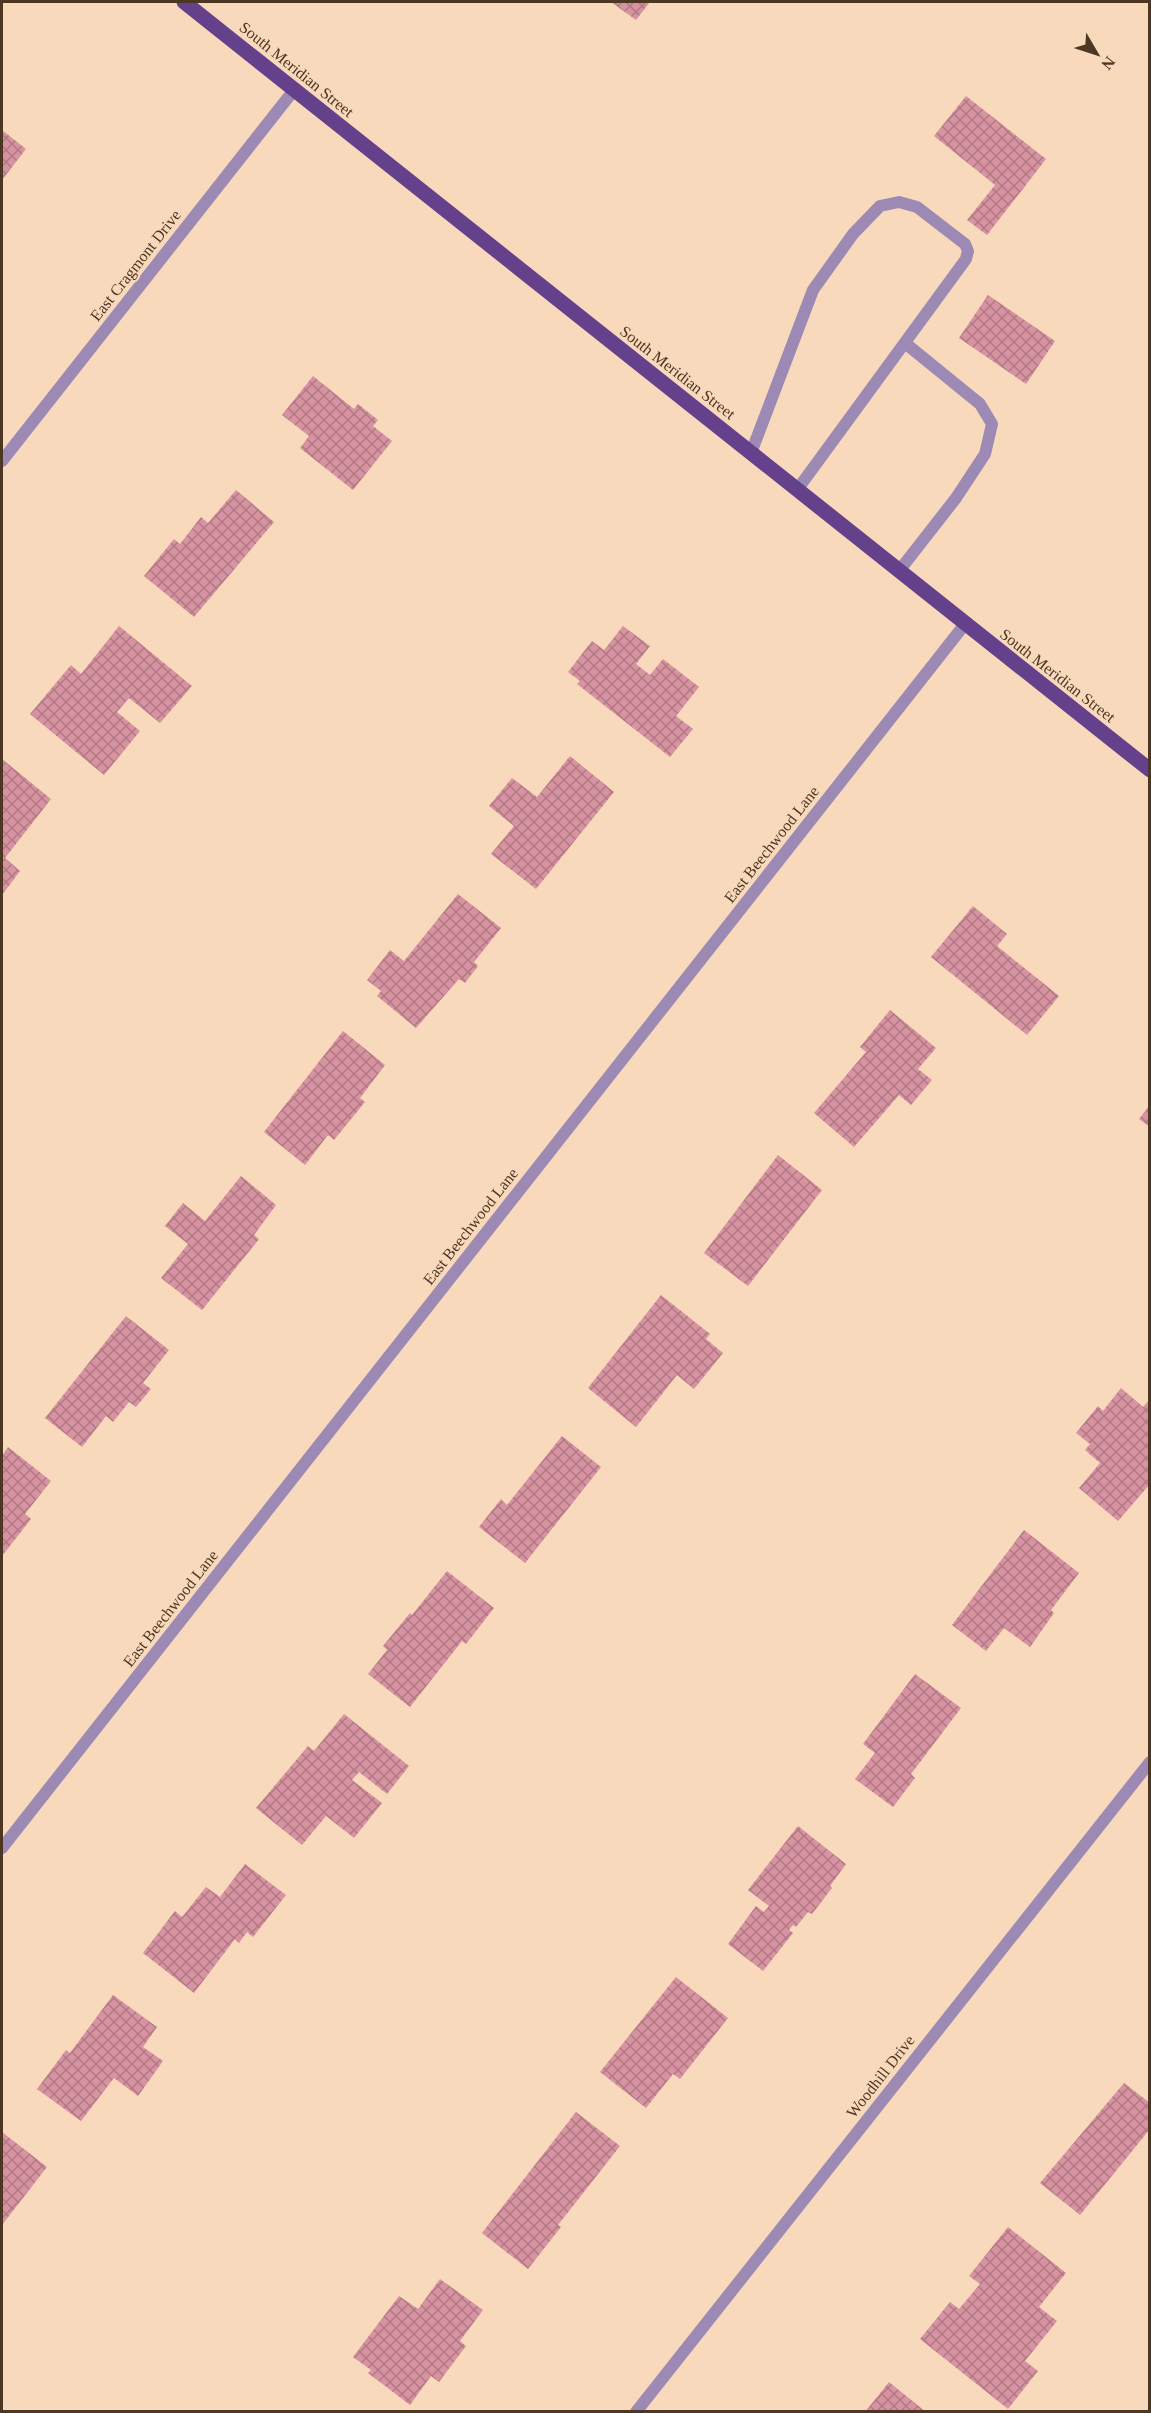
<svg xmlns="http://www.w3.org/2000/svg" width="1151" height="2413" font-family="'Times New Roman',serif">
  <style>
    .building { fill: url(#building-cross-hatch) }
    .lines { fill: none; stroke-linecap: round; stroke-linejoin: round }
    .lane { stroke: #9c8ab4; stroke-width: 12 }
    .street { stroke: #9c8ab4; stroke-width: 12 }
    .primary { stroke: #65408b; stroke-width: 15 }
    .labels { text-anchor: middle; stroke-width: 4.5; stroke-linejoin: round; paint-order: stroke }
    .street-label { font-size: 16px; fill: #4d3723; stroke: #f9d9bc }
  </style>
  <defs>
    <pattern id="building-cross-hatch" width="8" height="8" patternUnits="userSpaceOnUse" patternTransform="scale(1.5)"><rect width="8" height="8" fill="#d793a2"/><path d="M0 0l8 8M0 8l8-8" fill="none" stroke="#b17984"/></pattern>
  </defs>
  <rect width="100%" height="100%" fill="#f9d9bc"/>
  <path class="building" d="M 611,2 L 650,2 L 636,20 Z
    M 966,96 L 1046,159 L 987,235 L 967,220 L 995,185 L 934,136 Z
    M 2,130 L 26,149 L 2,180 Z
    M 988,295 L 1055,341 L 1026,384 L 959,338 Z
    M 313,376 L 354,409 L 358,404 L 378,420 L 373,426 L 392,441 L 353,490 L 300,448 L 309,436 L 282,415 Z
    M 236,490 L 274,522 L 194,617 L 144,576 L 174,539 L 180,544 L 201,517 L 208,523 Z
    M 119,626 L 192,686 L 160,723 L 129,698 L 117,712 L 140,731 L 104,775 L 30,714 L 71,665 L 81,674 Z
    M 623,626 L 650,646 L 636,664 L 650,675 L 663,659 L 699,687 L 676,716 L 693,729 L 670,757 L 577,684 L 580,681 L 568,672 L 592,641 L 604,650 Z
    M 570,756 L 614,792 L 536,889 L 491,854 L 514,826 L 489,806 L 512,778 L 537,797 Z
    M 2,759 L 51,799 L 5,858 L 20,871 L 2,895 Z
    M 458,894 L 501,928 L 474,962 L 478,966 L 465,983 L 459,979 L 416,1028 L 377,996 L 381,991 L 367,980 L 390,950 L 404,961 Z
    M 973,906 L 1007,934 L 997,946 L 1059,996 L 1027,1035 L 931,957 Z
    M 890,1010 L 936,1048 L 918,1069 L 932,1080 L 911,1105 L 899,1095 L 854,1147 L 814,1113 L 866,1052 L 860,1047 Z
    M 343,1031 L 385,1065 L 360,1098 L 365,1102 L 334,1140 L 328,1135 L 305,1165 L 264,1132 Z
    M 1150,1105 L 1150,1127 L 1139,1119 Z
    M 778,1155 L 822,1190 L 748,1286 L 704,1253 Z
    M 241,1176 L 276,1205 L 254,1235 L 259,1239 L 202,1310 L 161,1278 L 188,1244 L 165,1226 L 183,1203 L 205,1221 Z
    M 661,1295 L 710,1334 L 706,1339 L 723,1353 L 694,1389 L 677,1375 L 636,1427 L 588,1388 Z
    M 126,1316 L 169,1350 L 143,1383 L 151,1389 L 136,1407 L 129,1402 L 113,1422 L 106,1416 L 82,1447 L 45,1418 Z
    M 1121,1388 L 1143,1407 L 1150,1399 L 1150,1484 L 1118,1521 L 1079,1488 L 1100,1463 L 1085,1450 L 1090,1444 L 1076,1433 L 1098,1406 L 1103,1411 Z
    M 562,1436 L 601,1467 L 525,1563 L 479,1527 L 501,1499 L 507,1505 Z
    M 8,1447 L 51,1481 L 25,1514 L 31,1519 L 2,1556 L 2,1456 Z
    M 1024,1530 L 1079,1573 L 1051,1610 L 1054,1613 L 1030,1647 L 1004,1628 L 986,1651 L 952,1625 Z
    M 447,1571 L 494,1608 L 466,1644 L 462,1641 L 410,1707 L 368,1674 L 387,1650 L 383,1646 L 410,1613 L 412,1615 Z
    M 915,1674 L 961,1708 L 911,1774 L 915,1778 L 893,1807 L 855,1779 L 875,1753 L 863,1744 Z
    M 344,1714 L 409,1766 L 387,1794 L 359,1772 L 352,1780 L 382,1803 L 354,1838 L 326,1816 L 302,1845 L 256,1808 L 308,1746 L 314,1751 Z
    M 798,1826 L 846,1864 L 830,1886 L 832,1888 L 812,1914 L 808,1912 L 796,1927 L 793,1925 L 789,1930 L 793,1933 L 763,1971 L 728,1944 L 756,1906 L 764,1912 L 769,1906 L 748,1890 Z
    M 245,1864 L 286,1895 L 253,1937 L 247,1932 L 239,1943 L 235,1939 L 194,1993 L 143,1953 L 175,1911 L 182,1917 L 206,1887 L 220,1897 Z
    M 676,1977 L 728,2018 L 680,2079 L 673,2074 L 646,2108 L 600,2072 Z
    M 113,1995 L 157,2027 L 143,2047 L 163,2061 L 138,2096 L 114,2078 L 81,2121 L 37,2089 L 66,2050 L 70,2053 Z
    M 1124,2083 L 1150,2103 L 1150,2129 L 1080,2215 L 1040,2183 Z
    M 576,2112 L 620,2146 L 558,2225 L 561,2227 L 528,2269 L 482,2233 Z
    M 2,2132 L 47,2167 L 2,2225 Z
    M 1008,2227 L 1066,2273 L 1039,2307 L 1057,2321 L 1025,2361 L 1038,2371 L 1008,2409 L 920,2339 L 950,2302 L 959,2309 L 980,2284 L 969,2276 Z
    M 440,2279 L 483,2310 L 460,2341 L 466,2346 L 439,2382 L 431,2376 L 410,2405 L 368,2373 L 371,2370 L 353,2357 L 399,2296 L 418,2309 Z
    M 889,2382 L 926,2412 L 865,2412 Z"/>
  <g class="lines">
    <path class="lane" d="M 751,453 L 813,290 L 853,234 L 880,206 L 899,202 L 917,207 L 965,244 L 968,251 L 966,259 L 797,490
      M 899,571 L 956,498 L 985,454 L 992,424 L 980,404 L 905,343"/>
    <path class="street" d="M 2,461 L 294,90
      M 2,1848 L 965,624
      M 636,2412 L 1150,1762"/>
    <path class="primary" d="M 184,2 L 1150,770"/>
  </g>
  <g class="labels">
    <g class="street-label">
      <text transform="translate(297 69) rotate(39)" y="6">South Meridian Street</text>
      <text transform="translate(135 265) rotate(-52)" y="6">East Cragmont Drive</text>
      <text transform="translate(678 372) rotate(38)" y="6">South Meridian Street</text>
      <text transform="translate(1058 675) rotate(38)" y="6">South Meridian Street</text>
      <text transform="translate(771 844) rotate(-52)" y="6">East Beechwood Lane</text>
      <text transform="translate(470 1226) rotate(-52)" y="6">East Beechwood Lane</text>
      <text transform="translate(170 1608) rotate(-52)" y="6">East Beechwood Lane</text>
      <text transform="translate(880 2076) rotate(-52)" y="6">Woodhill Drive</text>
    </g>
  </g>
  <rect width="1151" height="2413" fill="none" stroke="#4d3723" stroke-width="6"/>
  <g transform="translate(1097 54) rotate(129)" stroke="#f9d9bc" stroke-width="4.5" paint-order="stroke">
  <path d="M0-4.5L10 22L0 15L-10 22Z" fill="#4d3723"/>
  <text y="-9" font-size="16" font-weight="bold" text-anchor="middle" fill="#4d3723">N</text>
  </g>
</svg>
